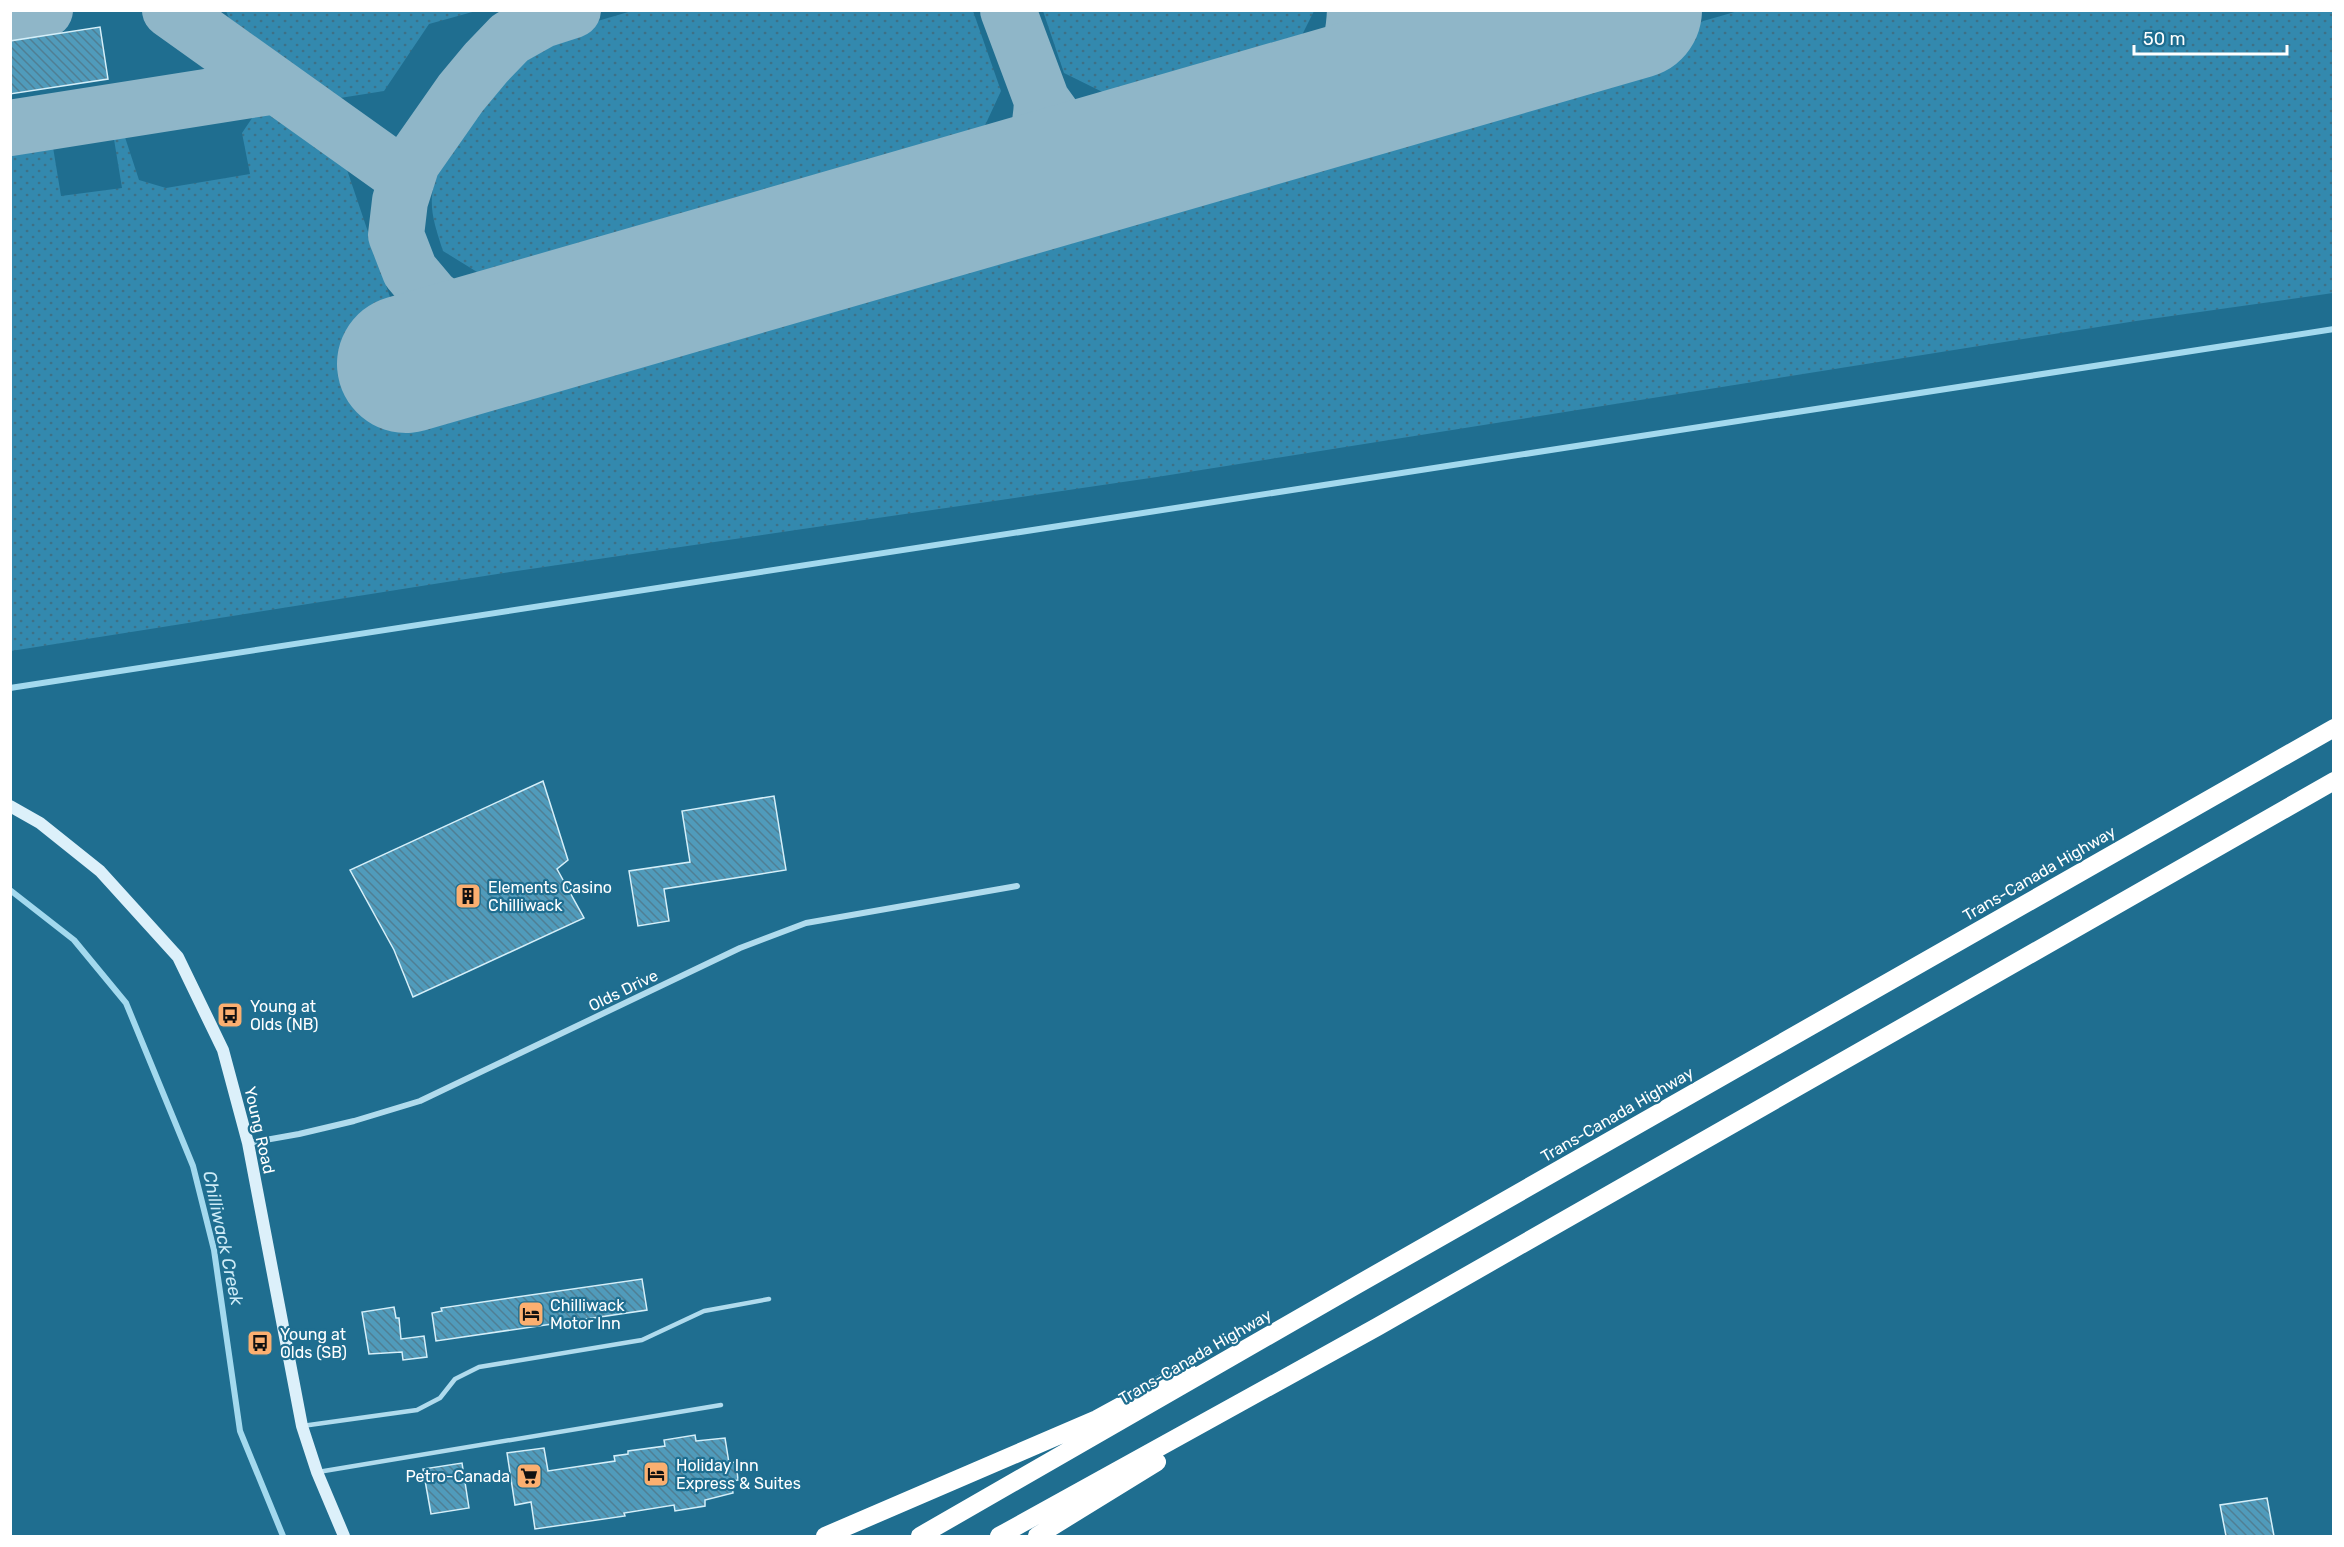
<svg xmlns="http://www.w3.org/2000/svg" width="2344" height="1547" font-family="Rubik,sans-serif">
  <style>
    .grass { fill: url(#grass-dots) }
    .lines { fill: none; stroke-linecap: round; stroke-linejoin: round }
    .stream { stroke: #a3d9ee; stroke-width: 6 }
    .taxiway { stroke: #8fb6c8; stroke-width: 56 }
    .runway { stroke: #8fb6c8; stroke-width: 138 }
    .building { fill: url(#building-back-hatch); stroke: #d5eff9; stroke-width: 1.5 }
    .lane { stroke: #b0dbed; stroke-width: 4.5 }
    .street { stroke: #b0dbed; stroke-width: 6 }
    .secondary { stroke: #dcf0fa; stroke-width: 12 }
    .highway { stroke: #fff; stroke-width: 18 }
    .labels { text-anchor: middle; stroke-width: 4.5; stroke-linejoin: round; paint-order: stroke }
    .street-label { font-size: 16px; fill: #fff; stroke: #1f6e90 }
    .poi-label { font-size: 16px; fill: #fff; stroke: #1f6e90; text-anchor: start }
    .water-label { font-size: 18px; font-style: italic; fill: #cdebf7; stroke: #1f6e90 }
  </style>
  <defs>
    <pattern id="grass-dots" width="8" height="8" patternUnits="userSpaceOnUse" patternTransform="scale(1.5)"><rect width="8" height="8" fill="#3389ae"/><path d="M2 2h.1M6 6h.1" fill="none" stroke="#3d7187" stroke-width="1.8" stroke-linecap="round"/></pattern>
    <pattern id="building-back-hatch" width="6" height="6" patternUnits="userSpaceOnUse" patternTransform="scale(1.5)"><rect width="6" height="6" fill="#509bbb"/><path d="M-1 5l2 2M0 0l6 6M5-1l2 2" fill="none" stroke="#4f7f94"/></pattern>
  </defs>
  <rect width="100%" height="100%" fill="#1f6e90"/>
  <path class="grass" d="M 635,10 L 973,11 L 1001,91 L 968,162 L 513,294 L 443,251 C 432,217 425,198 442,164 L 516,61 L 536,43 L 567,30 Z
    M 226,11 L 476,11 L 429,24 L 384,91 L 340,98 L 229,18 Z
    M 1043,11 L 1043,10 L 1314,11 L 1284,71 L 1141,111 L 1064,73 Z
    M 1429,11 L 1429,10 L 1509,11 L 1457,25 Z
    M 1738,11 L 2333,11 L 2333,293 L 2136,321 L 1157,477 L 510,572 L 11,651 L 11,134 L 50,129 L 61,196 L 122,188 L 111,121 L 119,119 L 139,180 L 166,188 L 250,174 L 242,133 L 263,102 L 342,155 L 390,297 L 393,330 L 410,394 Z"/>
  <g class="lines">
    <path class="stream" d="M 10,688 L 2334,329
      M 10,890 L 74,940 L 126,1003 L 193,1166 L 214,1250 L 240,1431 L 283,1536"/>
    <path class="taxiway" d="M 170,10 L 407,179
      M 1008,10 L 1042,101 L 1055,119 L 1077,139 L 1099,149 L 1139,153
      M 1356,10 C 1380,49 1417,57 1459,61
      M 10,16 L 45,10
      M 1293,109 C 1335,79 1353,65 1355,10
      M 10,128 L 276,86
      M 999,193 C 1005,189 1013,184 1018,179 C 1035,160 1041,125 1042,101
      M 524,330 L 486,327 L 457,316 L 432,297 L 410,271 L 396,235 L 400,201 L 412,163 L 461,93 L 486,63 L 510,38 L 542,20 L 573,10"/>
    <path class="runway" d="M 406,364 L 1633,10"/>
  </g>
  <path class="building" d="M 100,27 L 108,79 L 10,94 L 10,41 Z
    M 543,781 L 568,860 L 557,869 L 584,918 L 413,997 L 394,950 L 350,870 Z
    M 774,796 L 786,870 L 664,889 L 669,921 L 638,926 L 629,871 L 690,862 L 682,811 Z
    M 642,1279 L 647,1310 L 436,1341 L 432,1313 L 442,1311 L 441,1308 Z
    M 394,1307 L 396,1318 L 399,1318 L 401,1339 L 424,1336 L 427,1357 L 403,1360 L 402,1352 L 369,1354 L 362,1312 Z
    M 695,1435 L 696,1441 L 725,1438 L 729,1463 L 736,1462 L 738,1480 L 731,1481 L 733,1493 L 705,1500 L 705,1506 L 675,1511 L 674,1505 L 624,1513 L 625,1516 L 535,1529 L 531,1502 L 515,1505 L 507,1453 L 544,1448 L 548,1471 L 615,1461 L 614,1456 L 628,1454 L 628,1451 L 665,1446 L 664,1440 Z
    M 462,1463 L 469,1508 L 431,1514 L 423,1469 Z
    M 2267,1498 L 2274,1536 L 2226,1536 L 2220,1505 Z"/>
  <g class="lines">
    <path class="lane" d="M 302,1426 L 417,1410 L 440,1398 L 455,1379 L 479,1367 L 642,1340 L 704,1311 L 769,1299
      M 318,1472 L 721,1405"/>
    <path class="street" d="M 248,1143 L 299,1134 L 354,1121 L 420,1101 L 740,948 L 806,923 L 1017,886"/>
    <path class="secondary" d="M 10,806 L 40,823 L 100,871 L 178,957 L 223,1050 L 248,1143 L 302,1426 L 317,1472 L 344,1536"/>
    <path class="highway" d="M 825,1536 L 1097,1419 L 1187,1370
      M 920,1536 L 1355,1286 L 2334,728
      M 999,1536 L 1377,1327 L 2334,781
      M 1037,1536 L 1157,1462"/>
  </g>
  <defs>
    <g id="building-square" transform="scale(1.35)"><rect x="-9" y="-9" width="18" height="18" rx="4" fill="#fbaf70" stroke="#1f6e90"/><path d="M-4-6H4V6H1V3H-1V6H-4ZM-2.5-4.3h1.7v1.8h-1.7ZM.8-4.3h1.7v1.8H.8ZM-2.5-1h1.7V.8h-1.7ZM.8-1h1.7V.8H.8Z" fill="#111"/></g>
    <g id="bus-square" transform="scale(1.35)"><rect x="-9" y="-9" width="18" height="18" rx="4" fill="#fbaf70" stroke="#1f6e90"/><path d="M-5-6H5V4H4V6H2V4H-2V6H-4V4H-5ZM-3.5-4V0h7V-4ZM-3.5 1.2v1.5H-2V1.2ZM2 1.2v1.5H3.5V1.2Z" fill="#111"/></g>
    <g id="hotel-square" transform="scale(1.35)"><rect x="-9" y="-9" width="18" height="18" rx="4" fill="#fbaf70" stroke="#1f6e90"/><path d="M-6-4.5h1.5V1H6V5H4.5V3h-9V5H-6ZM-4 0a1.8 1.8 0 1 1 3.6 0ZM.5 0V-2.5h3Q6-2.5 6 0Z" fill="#111"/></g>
    <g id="supermarket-square" transform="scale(1.35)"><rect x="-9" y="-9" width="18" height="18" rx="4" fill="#fbaf70" stroke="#1f6e90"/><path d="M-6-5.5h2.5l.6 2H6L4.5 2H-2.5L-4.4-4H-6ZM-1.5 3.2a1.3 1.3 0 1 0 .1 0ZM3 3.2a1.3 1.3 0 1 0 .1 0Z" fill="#111"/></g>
  </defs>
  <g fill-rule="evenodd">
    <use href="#building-square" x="468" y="896"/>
    <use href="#bus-square" x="230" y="1015"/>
    <use href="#hotel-square" x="531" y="1314"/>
    <use href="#bus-square" x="260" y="1343"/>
    <use href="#hotel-square" x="656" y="1474"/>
    <use href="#supermarket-square" x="529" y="1476"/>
  </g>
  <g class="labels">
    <g class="street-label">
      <text transform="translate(2039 873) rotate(-30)" y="6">Trans-Canada Highway</text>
      <text transform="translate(623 990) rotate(-26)" y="6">Olds Drive</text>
      <text transform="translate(1617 1114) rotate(-30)" y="6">Trans-Canada Highway</text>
      <text transform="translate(260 1130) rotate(77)" y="6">Young Road</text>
      <text transform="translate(1195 1356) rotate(-30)" y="6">Trans-Canada Highway</text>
    </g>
    <g class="poi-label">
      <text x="488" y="893">Elements Casino<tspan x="488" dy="18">Chilliwack</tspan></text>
      <text x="250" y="1012">Young at<tspan x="250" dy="18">Olds (NB)</tspan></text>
      <text x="550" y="1311">Chilliwack<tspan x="550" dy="18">Motor Inn</tspan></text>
      <text x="280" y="1340">Young at<tspan x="280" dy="18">Olds (SB)</tspan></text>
      <text x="676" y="1471">Holiday Inn<tspan x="676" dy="18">Express &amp; Suites</tspan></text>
      <text x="510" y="1482" text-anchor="end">Petro-Canada</text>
    </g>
    <g class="water-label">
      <text transform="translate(223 1238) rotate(78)" y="6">Chilliwack Creek</text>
    </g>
  </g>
  <rect width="2344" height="1547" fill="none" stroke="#ffffff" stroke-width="24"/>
  <path d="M2134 45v9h153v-9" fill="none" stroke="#ffffff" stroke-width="3"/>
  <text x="2143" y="45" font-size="18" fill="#ffffff" stroke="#1f6e90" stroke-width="4.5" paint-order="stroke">50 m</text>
</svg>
